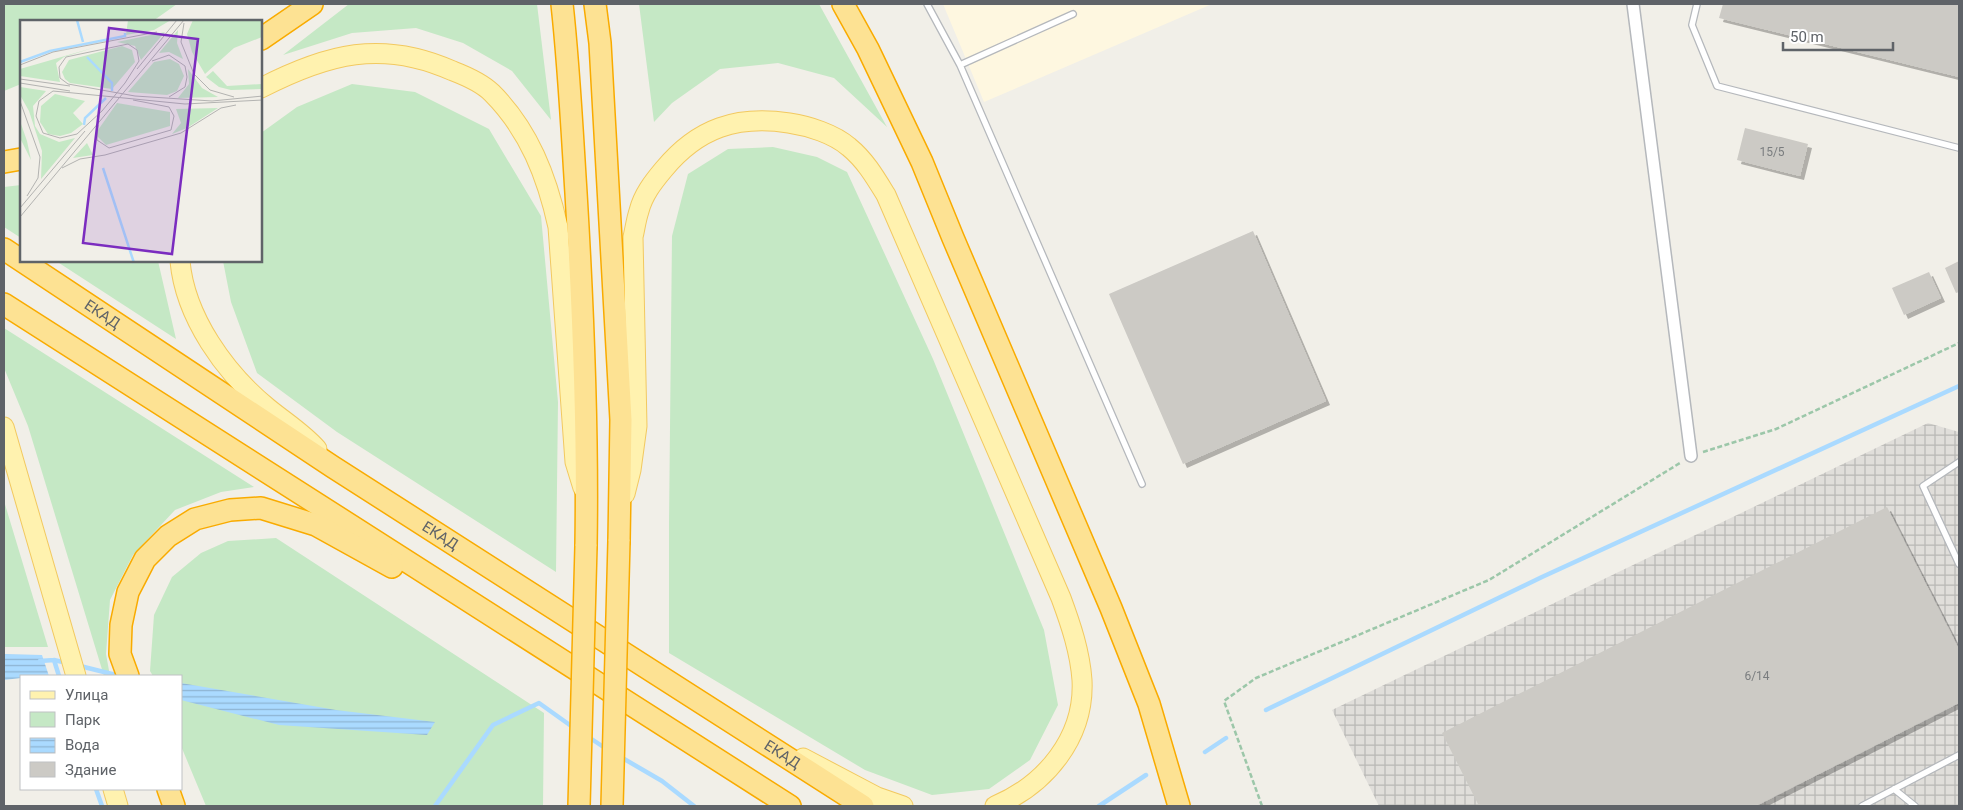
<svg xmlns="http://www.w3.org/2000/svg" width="1963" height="810" font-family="Roboto,sans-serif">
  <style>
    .commercial { fill: #fef7e0 }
    .industrial { fill: url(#industrial-grid) }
    .green { fill: #c5e8c5 }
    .water { fill: url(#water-rules) }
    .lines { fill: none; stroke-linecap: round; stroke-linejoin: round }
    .stream { stroke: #aadaff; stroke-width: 4.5 }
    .building { fill: #cccac5; filter: url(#shadow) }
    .lane-casing { stroke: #b5b8bc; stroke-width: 8 }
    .street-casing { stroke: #b5b8bc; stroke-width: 14 }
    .primary-casing { stroke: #f2c960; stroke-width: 21 }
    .highway-casing { stroke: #f9ab00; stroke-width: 24 }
    .path { stroke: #9cc7a9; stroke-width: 2.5; stroke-dasharray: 5 2.5; stroke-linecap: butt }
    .lane { stroke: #fff; stroke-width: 5.5 }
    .street { stroke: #fff; stroke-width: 11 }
    .primary { stroke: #fff2af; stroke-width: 19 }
    .highway { stroke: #fde293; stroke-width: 21 }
    .highway-bridge-casing { stroke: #f9ab00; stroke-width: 24; stroke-linecap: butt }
    .highway-bridge { stroke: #fde293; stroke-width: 21 }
    .labels { text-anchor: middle; stroke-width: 4.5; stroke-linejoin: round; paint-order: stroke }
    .number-label { font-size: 12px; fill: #7a7d7f }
    .street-label { font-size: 15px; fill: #5f6368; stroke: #fff }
    .inset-river { fill: none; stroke: #aadaff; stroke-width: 2.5 }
    .inset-road { fill: none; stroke: #b3b3b1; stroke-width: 1 }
    .view { fill: #7b2cbf; fill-opacity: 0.15; stroke: #7b2cbf; stroke-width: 2.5 }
    .inset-edge { fill: none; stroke: #5f6368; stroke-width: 2.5 }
  </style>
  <defs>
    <pattern id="industrial-grid" width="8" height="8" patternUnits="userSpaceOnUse" patternTransform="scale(1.25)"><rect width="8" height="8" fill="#e0deda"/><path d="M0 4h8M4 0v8" fill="none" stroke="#b9b8b5"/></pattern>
    <pattern id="water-rules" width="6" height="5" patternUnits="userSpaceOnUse" patternTransform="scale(1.25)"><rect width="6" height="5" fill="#aadaff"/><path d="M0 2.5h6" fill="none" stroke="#8eb4d2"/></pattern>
    <filter id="shadow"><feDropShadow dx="4" dy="4" stdDeviation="0" flood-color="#0004"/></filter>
  </defs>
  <rect width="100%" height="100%" fill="#f1efe8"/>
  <path class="commercial" d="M 943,4 L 1212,4 L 984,102 Z"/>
  <path class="industrial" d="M 1928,423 L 1959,432 L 1959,806 L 1379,806 L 1332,710 Z"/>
  <path class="green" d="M 4,4 L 177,4 L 153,21 L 21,21 L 21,84 L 4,91 Z
    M 349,4 L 537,4 L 551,120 L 512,71 L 463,43 L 416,28 L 352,33 L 283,55 Z
    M 639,4 L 819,4 L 887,127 L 834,78 L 778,63 L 720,69 L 672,103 L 654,122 Z
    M 352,84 L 415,92 L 489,129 L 541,216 L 558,402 L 556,572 L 337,432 L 257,373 L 231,302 L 223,261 L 261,261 L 261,133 L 297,107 Z
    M 773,147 L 817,157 L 847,172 L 933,359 L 1044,630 L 1058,705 L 1030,760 L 989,789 L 932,795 L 865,770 L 669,653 L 669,524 L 672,236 L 688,174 L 728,149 Z
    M 21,185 L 21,238 L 4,227 L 4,187 Z
    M 56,261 L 158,261 L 176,339 Z
    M 4,328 L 254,487 L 221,492 L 175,510 L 133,555 L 110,600 L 106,654 L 110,676 L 104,676 L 28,426 L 4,368 Z
    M 4,501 L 48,647 L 4,647 Z
    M 276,538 L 544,713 L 543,806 L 206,806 L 181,746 L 181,676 L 153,676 L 150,671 L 154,615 L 172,577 L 201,553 L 228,541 Z"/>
  <path class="water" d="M 4,654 L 42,655 L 49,676 L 21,676 L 21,678 L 4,680 Z
    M 181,683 L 336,710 L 435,722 L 427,735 L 279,725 L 181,700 Z"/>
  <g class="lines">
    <path class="stream" d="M 54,660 L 67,663
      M 40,661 L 54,660 L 59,676
      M 80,666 L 120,676
      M 1266,710 L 1542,577 L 1959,386
      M 587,736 L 608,750
      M 1205,752 L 1226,738
      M 619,756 L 662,781 L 694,806
      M 96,789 L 102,806
      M 435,806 L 493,725 L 539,703 L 574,728
      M 1099,806 L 1146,775"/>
  </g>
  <path class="building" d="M 1723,4 L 1959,4 L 1959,77 L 1719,18 Z
    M 1745,128 L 1808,144 L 1800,176 L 1737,160 Z
    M 1253,231 L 1326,401 L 1183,464 L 1109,294 Z
    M 1959,261 L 1959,292 L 1956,293 L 1945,268 Z
    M 1929,272 L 1941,298 L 1904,315 L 1892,288 Z
    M 1887,507 L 1959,649 L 1959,703 L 1756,806 L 1479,806 L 1442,733 Z"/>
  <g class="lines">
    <g class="lane-casing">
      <path id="lane" d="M 927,4 L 960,65 L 1142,484
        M 1697,4 L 1692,25 L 1717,86 L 1959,148
        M 960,65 L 1073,14
        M 1959,462 L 1923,486 L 1959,564
        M 1894,789 L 1915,806
        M 1862,806 L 1959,755"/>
    </g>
    <g class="street-casing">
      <path id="street" d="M 1633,4 L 1691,456"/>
    </g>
    <g class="primary-casing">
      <path id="primary" d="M 261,88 C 327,54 382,39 453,71 C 466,76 482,83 492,93 C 529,130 547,177 558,227 L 575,462 L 583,488
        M 180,261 C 185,317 225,373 268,408 C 285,422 303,433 317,449
        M 4,427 L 76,676
        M 625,494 L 631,470 L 637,426 L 633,237 C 635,229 636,220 639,211 C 643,195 653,182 664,169 C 698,128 737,115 789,123 C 809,126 834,134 849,147 C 865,160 875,177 886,195 L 1061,598 C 1071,625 1080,652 1082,680 C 1085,738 1045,785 995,806
        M 803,758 L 877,797 L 903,806
        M 113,789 L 118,806"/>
    </g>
    <g class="highway-casing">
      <g id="highway">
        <path d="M 562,4 C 569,67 572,130 576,193 C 583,310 588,428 586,546"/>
        <path d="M 595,4 L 600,43 L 621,420 L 619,541"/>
        <path d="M 843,4 L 868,49 L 922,162 L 953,238 L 1111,608 L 1149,704 L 1179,806"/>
        <path d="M 261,39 L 312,4"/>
        <path d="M 4,162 L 21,159"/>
        <path id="s1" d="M 4,249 L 333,467 L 863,806"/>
        <path d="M 4,304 L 790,806"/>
        <path d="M 128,676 L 120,654 L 121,625 L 128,592 L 145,559 L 168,536 L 195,519 L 230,510 L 261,508 L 316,525 L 392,567"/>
        <path d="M 168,789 L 174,806"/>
      </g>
    </g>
    <path class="path" d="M 1703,452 L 1776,429 L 1959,343
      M 1262,806 L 1224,701 L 1256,678 L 1489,580 L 1680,463"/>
    <use href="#lane" class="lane"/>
    <use href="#street" class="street"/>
    <use href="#primary" class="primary"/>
    <use href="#highway" class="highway"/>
    <g class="highway-bridge-casing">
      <path id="highway-bridge" d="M 579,806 L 586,546
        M 612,806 L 619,541"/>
    </g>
    <use href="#highway-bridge" class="highway-bridge"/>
  </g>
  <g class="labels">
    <g class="number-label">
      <text x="1772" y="156">15/5</text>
      <text x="1757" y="680">6/14</text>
    </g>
    <g class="street-label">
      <text dy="5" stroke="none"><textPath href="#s1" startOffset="118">ЕКАД</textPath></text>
      <text dy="5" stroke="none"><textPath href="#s1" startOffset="522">ЕКАД</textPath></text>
      <text dy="5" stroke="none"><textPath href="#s1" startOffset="928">ЕКАД</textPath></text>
    </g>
  </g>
  <g transform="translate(20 20)">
    <rect width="242" height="242" fill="#f1efe8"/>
    <path d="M 108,0 L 151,0 L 134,10 L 106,15 ZM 173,0 L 242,0 L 242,17 L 214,28 L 185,54 L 172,32 L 167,14 ZM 158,10 L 157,23 L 163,39 L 149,32 L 139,33 ZM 145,12 L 121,40 L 115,26 L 97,22 ZM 102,26 L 112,30 L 115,42 L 92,69 L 50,63 L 45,59 L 42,52 L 49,40 ZM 76,27 L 44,37 L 36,43 L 40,62 L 0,56 L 0,49 ZM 150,39 L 159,44 L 164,56 L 157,71 L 147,75 L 108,72 L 134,42 ZM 168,49 L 182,68 L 198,77 L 158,78 L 169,64 ZM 193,51 L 207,66 L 242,64 L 242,69 L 211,70 L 199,67 L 186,57 ZM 35,74 L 65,81 L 53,93 L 63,104 L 51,113 L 40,116 L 28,114 L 20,102 L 21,86 ZM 97,83 L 150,92 L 150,106 L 86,125 L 78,117 L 78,110 ZM 198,88 L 167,108 L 152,114 L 161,103 L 156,89 Z" fill="#c5e8c5"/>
    <path d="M 0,101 L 7,121 L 11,140 L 0,118 Z" fill="#c5e8c5"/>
    <path d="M 0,67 L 26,71 L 13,86 L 15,106 L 20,114 L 39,122 L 55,118 L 21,159 L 22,131 L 9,91 L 0,75 ZM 67,123 L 73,135 L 53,138 Z" fill="#c5e8c5"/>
    <path class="inset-river" d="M 57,0 L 63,22M 67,37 L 92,63 L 92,71M 0,42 L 30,31 L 105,16 L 105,13M 64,105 L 65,98 L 86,78M 83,148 L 114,243"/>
    <path class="inset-road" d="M 164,3 L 161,22 L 174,54 L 190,70 L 214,77M 132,41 L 149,35 L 165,46 L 167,57 L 165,67 L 149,77M 0,45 L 33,32 L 137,12M 117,49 L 157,0M 0,59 L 50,66M 0,63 L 50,71M 105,63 L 119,41 L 117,30 L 108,24 L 46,37 L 39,47 L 40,58 L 48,64 L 115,76 L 192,81 L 243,76M 0,81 L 20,137 L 18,158 L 7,176M 82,91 L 57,114 L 40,118 L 23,113 L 16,96 L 19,81 L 33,71 L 165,84 L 243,80M 82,91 L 105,63M 78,105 L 77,120 L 89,128 L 151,110 L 154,96 L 149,87 L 113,80M 42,148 L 60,139 L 85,135 L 161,113 L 201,88 L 216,85M 0,188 L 65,111M 0,197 L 164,0"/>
    <path class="view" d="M 89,8 L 178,19 L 152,234 L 63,223 Z"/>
    <rect width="242" height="242" class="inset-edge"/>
  </g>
  <rect width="1963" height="810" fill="none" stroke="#5f6368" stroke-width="10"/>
  <rect x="20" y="675" width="162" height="115" fill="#ffffff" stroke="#bfc1c3"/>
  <rect x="30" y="691" width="25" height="8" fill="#fff2af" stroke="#bfc1c3"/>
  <text x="65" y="700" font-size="15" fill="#5f6368">Улица</text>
  <rect x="30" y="712" width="25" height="15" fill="#c5e8c5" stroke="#bfc1c3"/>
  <text x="65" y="725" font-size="15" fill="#5f6368">Парк</text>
  <rect x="30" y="738" width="25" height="15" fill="url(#water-rules)" stroke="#bfc1c3"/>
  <text x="65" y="750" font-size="15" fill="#5f6368">Вода</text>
  <rect x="30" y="762" width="25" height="15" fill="#cccac5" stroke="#bfc1c3"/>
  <text x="65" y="775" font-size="15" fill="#5f6368">Здание</text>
  <path d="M1783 42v8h110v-8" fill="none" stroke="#5f6368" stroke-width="2.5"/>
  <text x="1790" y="42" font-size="15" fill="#5f6368" stroke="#ffffff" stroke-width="4" paint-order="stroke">50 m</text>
</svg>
